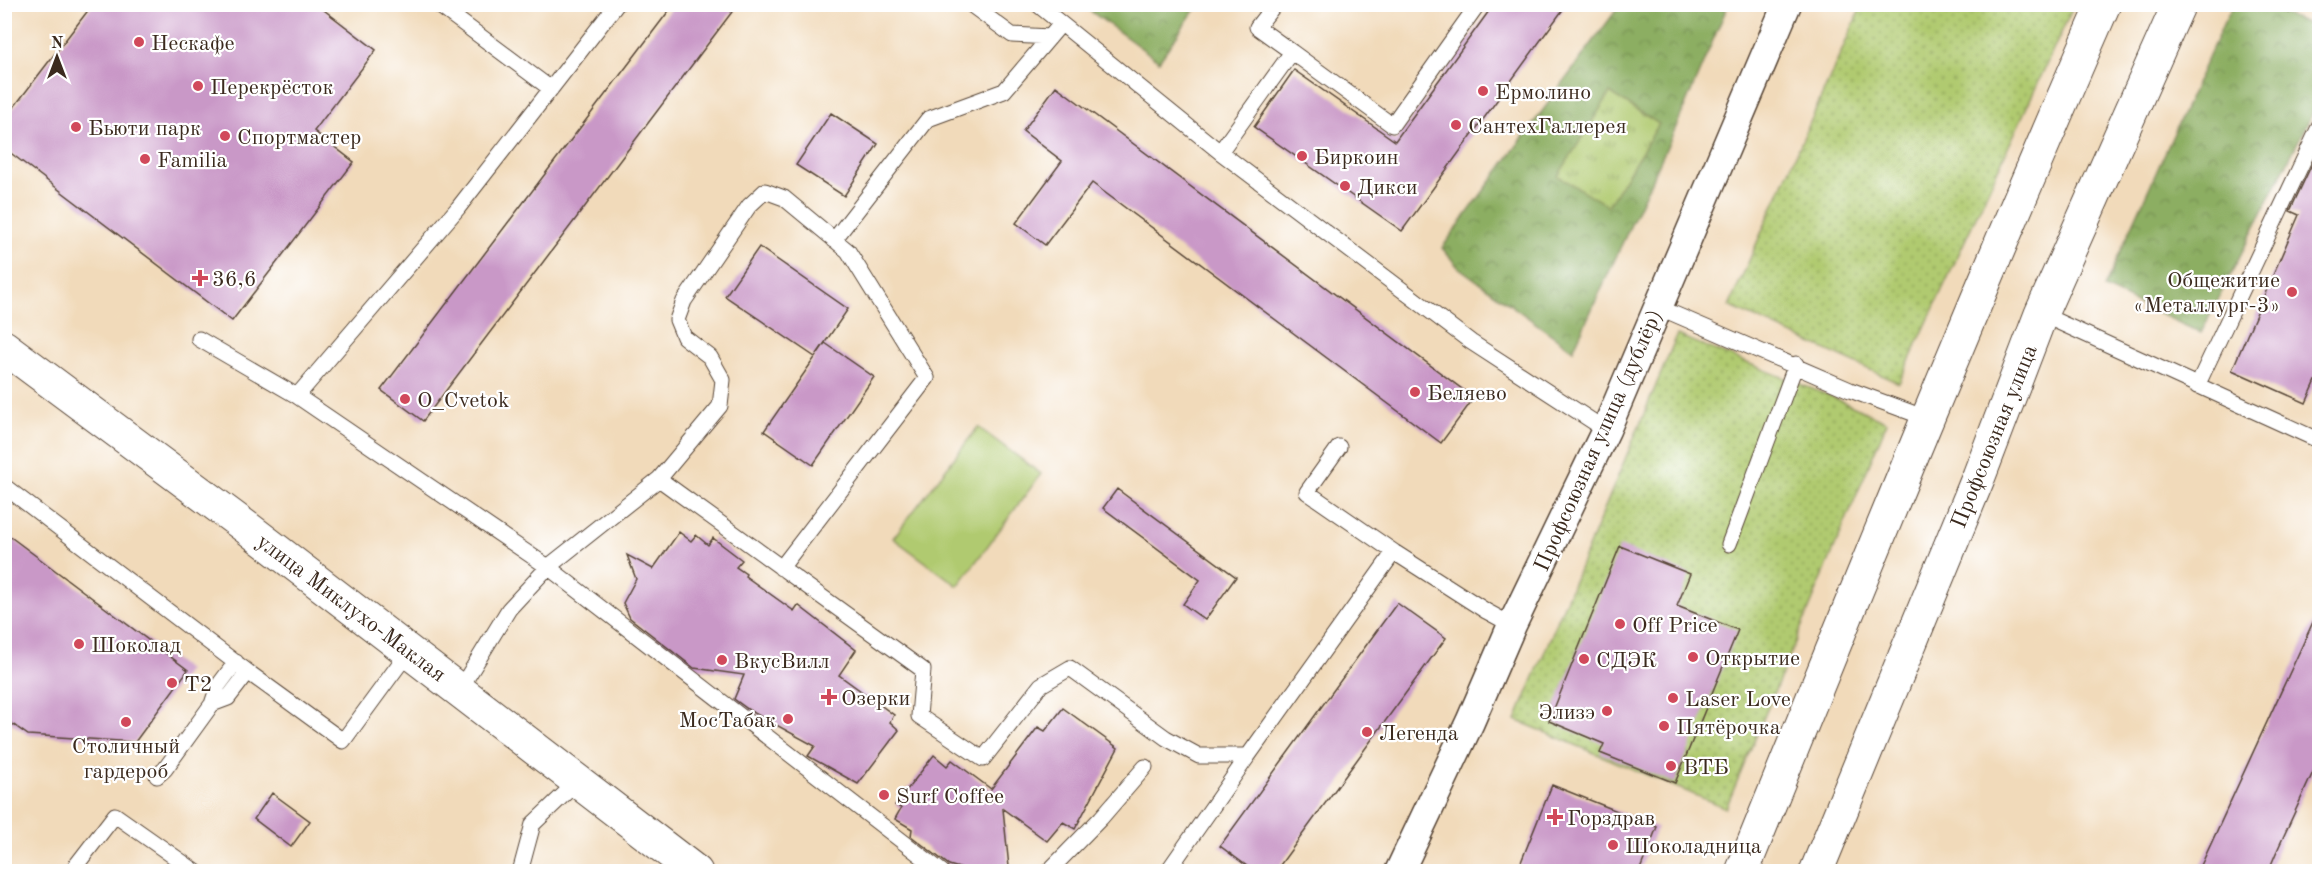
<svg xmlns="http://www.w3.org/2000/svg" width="2324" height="876" font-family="'Old Standard TT',serif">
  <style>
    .grass { fill: url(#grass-dots); stroke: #767a47; stroke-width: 1.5 }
    .forest { fill: url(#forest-crowns); stroke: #646c40; stroke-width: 1.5 }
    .park { fill: url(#park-tufts); stroke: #767a47; stroke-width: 1.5 }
    .garden { fill: #b0ca70; stroke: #767a47; stroke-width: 1.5 }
    .building { fill: #c998c7 }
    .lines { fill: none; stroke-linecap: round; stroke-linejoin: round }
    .service-casing { stroke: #564435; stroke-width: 17 }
    .minor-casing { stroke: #564435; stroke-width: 31 }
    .secondary-casing { stroke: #564435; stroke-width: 35 }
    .primary-casing { stroke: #564435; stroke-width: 35 }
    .service { stroke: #fff; stroke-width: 15 }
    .minor { stroke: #fff; stroke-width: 28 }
    .secondary { stroke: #fff; stroke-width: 33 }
    .primary { stroke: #fff; stroke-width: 33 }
    .poi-dot { fill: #d1495b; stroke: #fff; stroke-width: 2 }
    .labels { text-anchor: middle; stroke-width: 4.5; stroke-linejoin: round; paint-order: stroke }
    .poi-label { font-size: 22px; fill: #3b2a1e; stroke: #fff; text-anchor: start }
    .street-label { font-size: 22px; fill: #3b2a1e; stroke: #fff }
  </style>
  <defs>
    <pattern id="grass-dots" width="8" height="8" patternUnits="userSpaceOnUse" patternTransform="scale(1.5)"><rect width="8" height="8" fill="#b0ca70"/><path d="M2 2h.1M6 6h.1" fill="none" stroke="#90a45b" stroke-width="1.8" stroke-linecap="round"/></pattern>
    <pattern id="forest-crowns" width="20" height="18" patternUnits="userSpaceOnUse" patternTransform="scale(1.5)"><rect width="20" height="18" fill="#8cae62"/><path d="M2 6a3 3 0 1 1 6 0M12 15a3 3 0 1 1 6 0" fill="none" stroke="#748e50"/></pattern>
    <pattern id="park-tufts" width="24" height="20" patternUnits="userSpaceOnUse" patternTransform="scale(1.5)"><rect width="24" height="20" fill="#b0ca70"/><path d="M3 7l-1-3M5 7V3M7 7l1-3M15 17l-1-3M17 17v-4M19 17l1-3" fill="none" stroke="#90a45b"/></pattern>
  </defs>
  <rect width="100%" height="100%" fill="#fff"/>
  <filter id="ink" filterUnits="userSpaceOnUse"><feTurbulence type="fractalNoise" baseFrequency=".0167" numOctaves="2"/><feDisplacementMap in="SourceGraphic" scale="12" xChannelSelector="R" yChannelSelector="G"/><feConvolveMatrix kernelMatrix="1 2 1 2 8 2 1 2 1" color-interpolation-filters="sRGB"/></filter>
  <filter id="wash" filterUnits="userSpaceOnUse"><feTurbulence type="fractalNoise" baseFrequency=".008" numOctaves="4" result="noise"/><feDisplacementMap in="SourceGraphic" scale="24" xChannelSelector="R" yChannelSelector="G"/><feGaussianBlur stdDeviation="1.35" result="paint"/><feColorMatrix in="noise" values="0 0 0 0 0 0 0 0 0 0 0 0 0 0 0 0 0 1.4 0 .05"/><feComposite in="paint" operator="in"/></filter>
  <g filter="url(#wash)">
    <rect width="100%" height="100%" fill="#f1daba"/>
    <path class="grass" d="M 1862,5 L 2074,5 L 1899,383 L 1729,306 Z
      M 1677,335 L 1830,396 L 1887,422 L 1726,808 L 1516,720 Z"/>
    <path class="forest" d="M 2234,4 L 2262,5 L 2319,28 L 2319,100 L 2201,333 L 2104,288 L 2224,22 Z
      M 1082,5 L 1198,5 L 1159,61 Z
      M 1620,5 L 1728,5 L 1676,127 L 1573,350 L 1458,267 L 1442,248 Z"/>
    <path class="park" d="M 1610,93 L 1659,124 L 1608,206 L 1558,176 Z"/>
    <path class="garden" d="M 978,427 L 1041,474 L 958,586 L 893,538 Z"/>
    <g id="blocks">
      <path class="building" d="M 93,4 L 316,4 L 376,50 L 314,131 L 354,162 L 232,321 L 4,148 L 4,120 Z
        M 674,4 L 738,4 L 423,421 L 381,390 Z
        M 1494,4 L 1567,4 L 1402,231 L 1254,127 L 1294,70 L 1395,141 Z
        M 1056,86 L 1474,398 L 1441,443 L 1092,183 L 1045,245 L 1016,223 L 1062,161 L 1023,131 Z
        M 831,113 L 878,144 L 844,196 L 796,165 Z
        M 2319,149 L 2319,374 L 2306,403 L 2232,370 L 2299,215 L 2290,211 Z
        M 759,247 L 848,309 L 815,357 L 725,296 Z
        M 825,343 L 874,377 L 813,465 L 764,431 Z
        M 1117,489 L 1236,577 L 1205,620 L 1183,604 L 1200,580 L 1103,508 Z
        M 4,532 L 188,670 L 135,742 L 28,735 L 4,718 Z
        M 679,532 L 691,541 L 696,535 L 708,545 L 713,538 L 742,560 L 736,567 L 746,574 L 745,576 L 794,611 L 798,605 L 856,650 L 839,675 L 894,715 L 890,722 L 899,730 L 858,784 L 808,756 L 815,746 L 749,710 L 734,699 L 744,675 L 694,668 L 630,618 L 623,603 L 636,579 L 627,555 L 653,569 Z
        M 1620,546 L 1690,574 L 1677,606 L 1738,630 L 1675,783 L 1600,753 L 1604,744 L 1549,721 Z
        M 1397,603 L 1446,638 L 1275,872 L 1255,872 L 1220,846 Z
        M 2319,609 L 2319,759 L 2276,853 L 2268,872 L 2198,872 Z
        M 1063,708 L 1118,748 L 1075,829 L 1063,822 L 1047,841 L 1003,809 L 1009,867 L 969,871 L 949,865 L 911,836 L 912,829 L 895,819 L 901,808 L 895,805 L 934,755 L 947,766 L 952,760 L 991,789 L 1038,727 L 1045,731 Z
        M 1552,785 L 1657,827 L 1639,872 L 1517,872 Z
        M 272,793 L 310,821 L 291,847 L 254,819 Z"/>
    </g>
  </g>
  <g filter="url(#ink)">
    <use href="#blocks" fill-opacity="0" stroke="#564435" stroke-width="1.5"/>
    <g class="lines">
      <g class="service-casing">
        <path id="service" d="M 437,4 L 551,89
          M 970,4 L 1012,35 L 1050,37
          M 1037,4 L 1220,152 L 1292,52 L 1392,125 L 1478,4
          M 1275,4 L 1257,27 L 1292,52
          M 2288,4 L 2289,5
          M 1220,152 L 1471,342 L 1606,430
          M 834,240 L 928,119 L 1004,91 L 1061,24
          M 1658,307 L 1850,390 L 1926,418
          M 2041,314 L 2320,441
          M 199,339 L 297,396 L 548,567 L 509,609 L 460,689
          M 2197,386 L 2320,125
          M 297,396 L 458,208 L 617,4
          M 1339,447 L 1307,492 L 1394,552
          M 659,479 L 923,670 L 919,716 L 983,759 L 1041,685 L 1070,668 L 1166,738 L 1199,756 L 1248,756 L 1394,552 L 1486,611 L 1512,625
          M 4,486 L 248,672 L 343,741 L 409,651
          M 1729,544 L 1796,364
          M 781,568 L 927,378 L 848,251 L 784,198 L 765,191 L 749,206 L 684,301 L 677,320 L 684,337 L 710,357 L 723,380 L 720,406 L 659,479 L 548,567 L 942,872
          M 212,704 L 228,698 L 248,672
          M 157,776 L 165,769 L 212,704 L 218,686 L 236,662
          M 71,872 L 115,815 L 196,872
          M 520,872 L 533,824 L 577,782
          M 1048,872 L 1101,818 L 1145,767
          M 1167,872 L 1248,756"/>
      </g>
      <g class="minor-casing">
        <path id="minor" d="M 1399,872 L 1470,722 L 1512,625 L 1606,430 L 1787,4"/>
      </g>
      <g class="secondary-casing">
        <path id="secondary" d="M 4,347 L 250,530 L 696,872"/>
      </g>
      <g class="primary-casing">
        <path id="primary" d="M 1742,872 C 1860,581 1978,291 2104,4
          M 1816,872 L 1979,476 L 2041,314 L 2179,4"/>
      </g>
      <use href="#service" class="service"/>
      <use href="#minor" class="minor"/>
      <use href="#secondary" class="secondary"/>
      <use href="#primary" class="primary"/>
    </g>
  </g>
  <g class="poi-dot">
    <circle cx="139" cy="42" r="6"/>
    <circle cx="198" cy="86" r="6"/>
    <circle cx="1483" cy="91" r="6"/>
    <circle cx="1456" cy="125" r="6"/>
    <circle cx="76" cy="127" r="6"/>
    <circle cx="225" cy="136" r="6"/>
    <circle cx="1302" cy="156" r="6"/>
    <circle cx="145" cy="159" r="6"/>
    <circle cx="1345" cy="186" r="6"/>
    <path d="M197 269h6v6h6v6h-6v6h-6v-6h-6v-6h6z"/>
    <circle cx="2292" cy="292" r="6"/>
    <circle cx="1415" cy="392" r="6"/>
    <circle cx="405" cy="399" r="6"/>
    <circle cx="1620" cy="624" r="6"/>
    <circle cx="79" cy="644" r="6"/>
    <circle cx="1693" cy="657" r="6"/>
    <circle cx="1584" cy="659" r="6"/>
    <circle cx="722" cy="660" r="6"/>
    <circle cx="172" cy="683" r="6"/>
    <path d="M826 688h6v6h6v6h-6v6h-6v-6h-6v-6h6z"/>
    <circle cx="1673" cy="698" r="6"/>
    <circle cx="1607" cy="711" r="6"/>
    <circle cx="788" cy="719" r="6"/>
    <circle cx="126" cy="722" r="6"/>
    <circle cx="1664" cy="726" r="6"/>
    <circle cx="1367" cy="732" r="6"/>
    <circle cx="1671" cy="766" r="6"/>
    <circle cx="884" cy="795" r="6"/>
    <path d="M1552 808h6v6h6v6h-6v6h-6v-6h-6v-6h6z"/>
    <circle cx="1613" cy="845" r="6"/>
  </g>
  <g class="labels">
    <g class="poi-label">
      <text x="151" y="50">Нескафе</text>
      <text x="210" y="94">Перекрёсток</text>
      <text x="1495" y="99">Ермолино</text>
      <text x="1468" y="133">СантехГаллерея</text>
      <text x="88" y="135">Бьюти парк</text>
      <text x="237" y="144">Спортмастер</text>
      <text x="1314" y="164">Биркоин</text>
      <text x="157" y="167">Familia</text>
      <text x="1357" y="194">Дикси</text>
      <text x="212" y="286">36,6</text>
      <text x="2280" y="287" text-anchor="end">Общежитие<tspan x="2280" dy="25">«Металлург-3»</tspan></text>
      <text x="1427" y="400">Беляево</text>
      <text x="417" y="407">O_Cvetok</text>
      <text x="1632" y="632">Off Price</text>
      <text x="91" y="652">Шоколад</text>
      <text x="1705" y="665">Открытие</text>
      <text x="1596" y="667">СДЭК</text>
      <text x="734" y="668">ВкусВилл</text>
      <text x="184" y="691">T2</text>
      <text x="841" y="705">Озерки</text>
      <text x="1685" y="706">Laser Love</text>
      <text x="1595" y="719" text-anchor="end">Элизэ</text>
      <text x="776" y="727" text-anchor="end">МосТабак</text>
      <text x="1676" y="734">Пятёрочка</text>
      <text x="1379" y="740">Легенда</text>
      <text x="126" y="753" text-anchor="middle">Столичный<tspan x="126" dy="25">гардероб</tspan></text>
      <text x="1683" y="774">ВТБ</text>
      <text x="896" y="803">Surf Coffee</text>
      <text x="1567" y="825">Горздрав</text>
      <text x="1625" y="853">Шоколадница</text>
    </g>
    <g class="street-label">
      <text transform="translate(1993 436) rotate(-68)" y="8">Профсоюзная улица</text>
      <text transform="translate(1597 440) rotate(-66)" y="8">Профсоюзная улица (дублёр)</text>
      <text transform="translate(352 607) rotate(37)" y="8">улица Миклухо-Маклая</text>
    </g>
  </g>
  <rect width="2324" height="876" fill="none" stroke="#fff" stroke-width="24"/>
  <g transform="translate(57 57)" stroke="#ffffff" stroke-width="4.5" paint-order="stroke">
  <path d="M0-4.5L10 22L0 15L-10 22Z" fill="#3b2a1e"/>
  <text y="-9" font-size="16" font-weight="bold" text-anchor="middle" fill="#3b2a1e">N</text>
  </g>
</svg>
